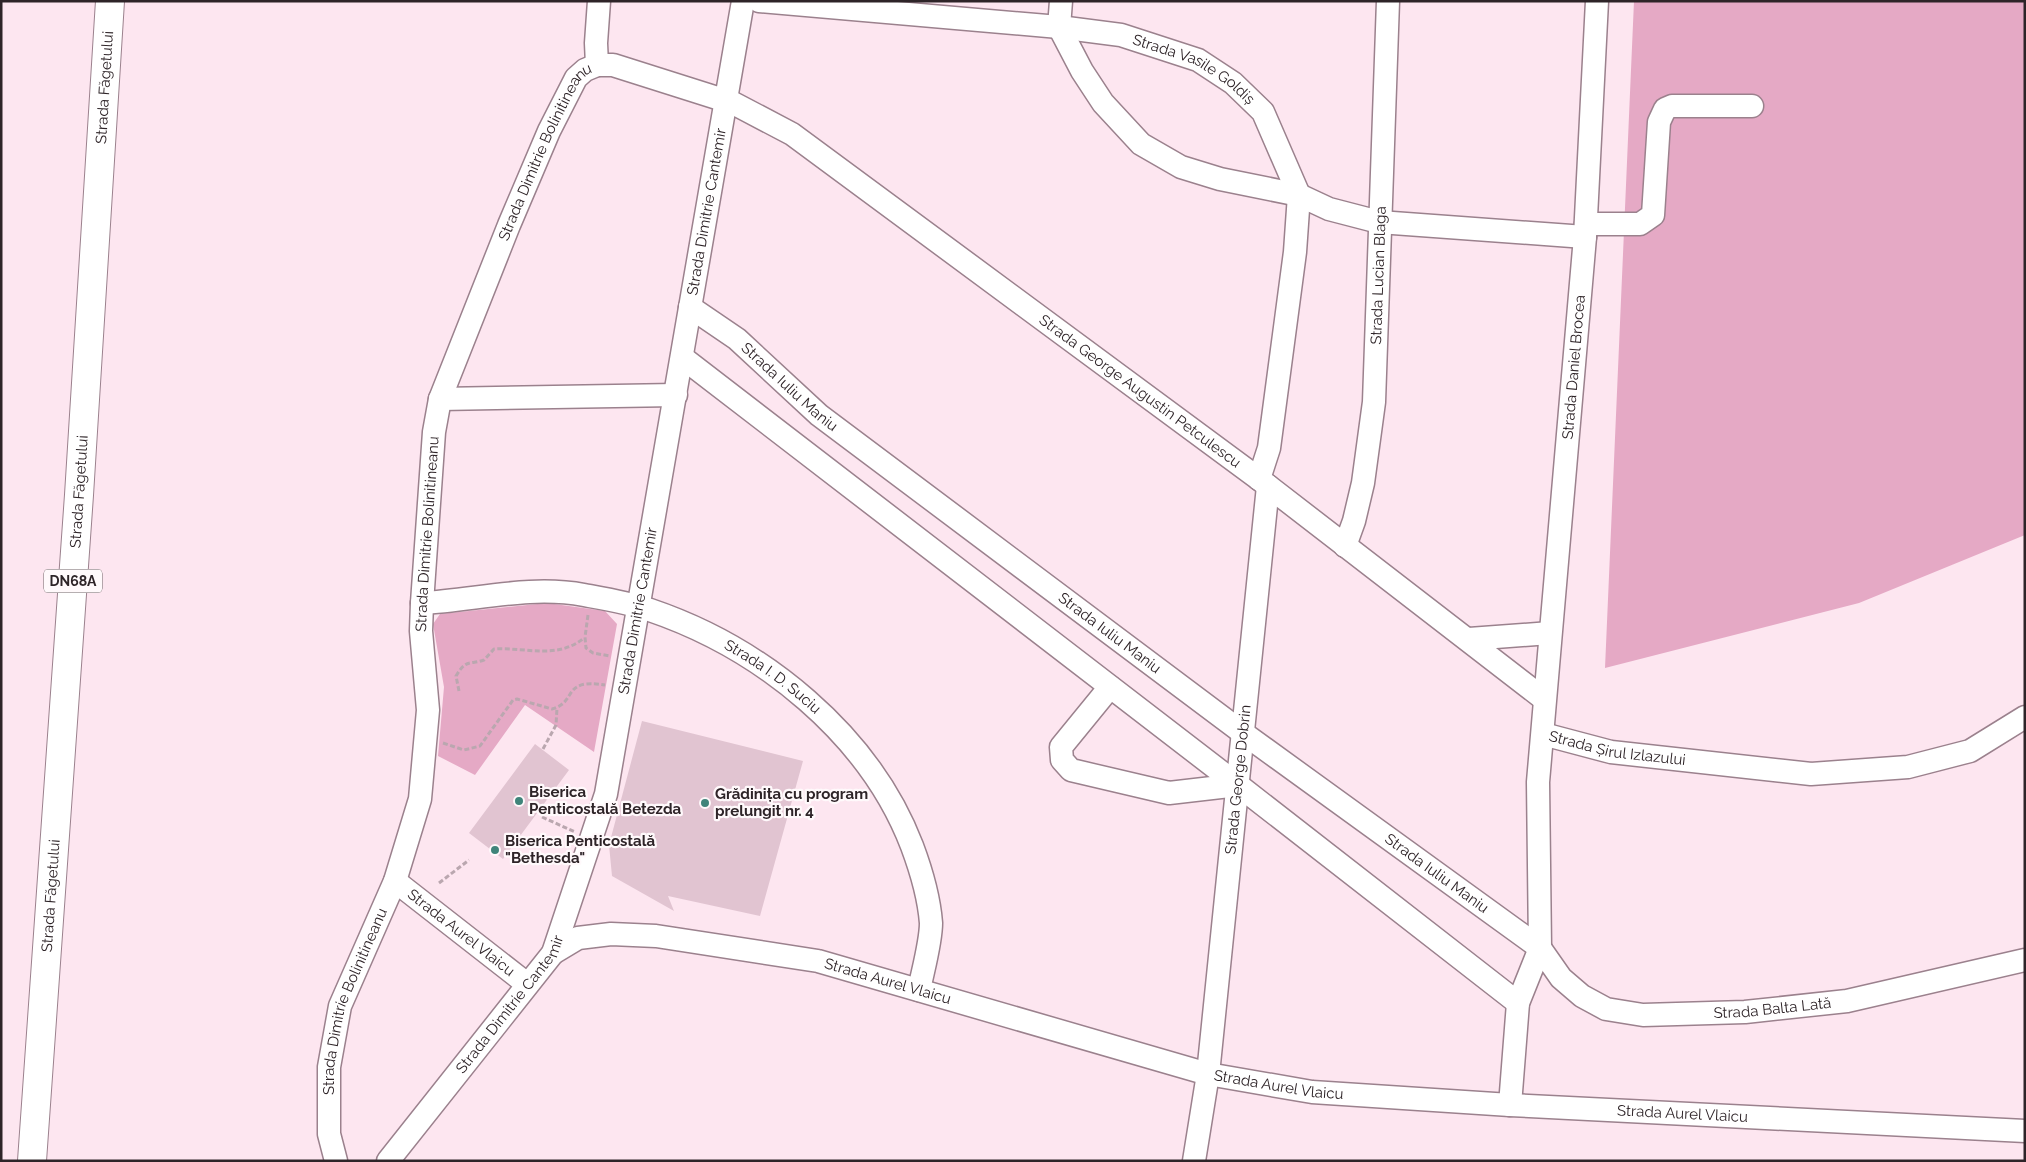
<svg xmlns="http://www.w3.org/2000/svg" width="2026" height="1162" font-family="Raleway,sans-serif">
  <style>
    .green { fill: #e5a9c5 }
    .building { fill: #e1c4d1 }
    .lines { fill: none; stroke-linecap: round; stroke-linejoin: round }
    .minor-casing { stroke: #9b818d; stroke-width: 25 }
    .major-casing { stroke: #9b818d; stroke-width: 30 }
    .path { stroke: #baa7af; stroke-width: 3; stroke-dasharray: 5 2.5; stroke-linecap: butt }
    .minor { stroke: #fff; stroke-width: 22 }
    .major { stroke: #fff; stroke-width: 28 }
    .poi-dot { fill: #3f847a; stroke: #fff9fb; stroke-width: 2 }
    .labels { text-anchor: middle; stroke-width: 4.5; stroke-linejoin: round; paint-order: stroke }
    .shield { fill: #fff9fb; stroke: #6d6467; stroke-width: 1 }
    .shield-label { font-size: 14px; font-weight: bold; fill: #2e2428 }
    .street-label { font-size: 15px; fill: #2e2428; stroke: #fff9fb }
    .poi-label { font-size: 15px; font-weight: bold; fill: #2e2428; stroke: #fff9fb; text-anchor: start }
  </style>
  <rect width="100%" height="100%" fill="#fde6f0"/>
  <path class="green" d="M 1634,1 L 2025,1 L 2025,535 L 1859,603 L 1605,668 Z
    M 547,603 L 605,611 L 617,624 L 594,752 L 525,705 L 475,775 L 438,756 L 444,687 L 433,624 L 440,614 Z"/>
  <path class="building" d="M 642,721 L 803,761 L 760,916 L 668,896 L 674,911 L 612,876 L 609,845 Z
    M 535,744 L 569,770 L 503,859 L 469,833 Z"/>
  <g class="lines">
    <g class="minor-casing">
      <g id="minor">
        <path id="s1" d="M 759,1 L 1059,27 L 1121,35 L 1198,60 L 1233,83 L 1263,112 L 1299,195 L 1295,252 L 1269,448 L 1259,479"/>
        <path d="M 1061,1 L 1059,27 L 1082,71 L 1103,103 L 1141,144 L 1181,167 L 1220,179 L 1299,195 L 1329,209 L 1379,222 L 1585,237"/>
        <path d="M 597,65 L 596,43 L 599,1"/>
        <path d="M 1586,224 L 1640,224 L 1653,215 L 1659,122 L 1665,109 L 1672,106 L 1752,106"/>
        <path id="s2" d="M 690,307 L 737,339 L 819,415 L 1243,733 L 1540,948 L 1561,978 L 1582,996 L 1606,1009 L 1643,1015 L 1745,1012 L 1847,1001 L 2025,960"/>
        <path d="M 683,358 L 1238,785 L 1518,1003"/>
        <path d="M 440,399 L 676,395"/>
        <path id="s3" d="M 1345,546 L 1354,521 L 1363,483 L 1374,402 L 1388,1"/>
        <path id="s4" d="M 422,603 C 476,600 530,585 584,595 C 606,599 630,603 650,610 C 762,648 869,734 912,846 C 921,870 929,897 931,923 C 931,942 923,970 919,990"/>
        <path d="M 1469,639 L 1550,633"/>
        <path d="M 1110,687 L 1061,747 L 1062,760 L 1071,770 L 1169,793 L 1238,785"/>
        <path id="s5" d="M 1543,734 L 1611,752 L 1811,774 L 1908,767 L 1970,751 L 2025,717"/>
        <path id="s6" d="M 395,881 L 527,984"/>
        <path id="s7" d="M 553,953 L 578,938 L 611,934 L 656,936 L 818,961 L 1208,1074 L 1312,1092 L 1510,1105 L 2025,1131"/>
        <path id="s8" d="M 1510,1105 L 1518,1003 L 1540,948 L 1538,782 L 1585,237 L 1597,1"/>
        <path id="s9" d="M 336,1161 L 329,1134 L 329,1067 L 340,1006 L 395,881 L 420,799 L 428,710 L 421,631 L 422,603 L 434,432 L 440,399 L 509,225 L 549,131 L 576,78 L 585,70 L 597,65 L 613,65 L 733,103 L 792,134 L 1259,479 L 1544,699"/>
        <path id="s10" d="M 388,1161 L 553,953 L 606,794 L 743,1"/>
        <path id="s11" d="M 1194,1161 L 1208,1074 L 1268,486"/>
      </g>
    </g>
    <g class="major-casing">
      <g id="major">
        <path id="s12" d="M 32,1161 L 79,495 L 110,1"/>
      </g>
    </g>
    <path class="path" d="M 588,615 L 585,637 L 586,648 L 593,653 L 610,656
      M 459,691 L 456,676 C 466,659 469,665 484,660 L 494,649 C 526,647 557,660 584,638
      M 443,743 L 464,750 L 480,746 L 513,700 L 517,699 L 552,709 C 578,702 561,678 605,685
      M 543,749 L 556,725 L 557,708
      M 542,817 L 575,832
      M 439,883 L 469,860"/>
    <use href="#minor" class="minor"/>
    <use href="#major" class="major"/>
  </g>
  <g class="poi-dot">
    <circle cx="519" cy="801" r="5"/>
    <circle cx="705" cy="803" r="5"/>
    <circle cx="495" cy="850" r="5"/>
  </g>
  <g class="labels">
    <rect class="shield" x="44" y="569.5" width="58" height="23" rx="4"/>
    <g class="shield-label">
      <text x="73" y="586">DN68A</text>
    </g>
    <g class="street-label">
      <text dy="5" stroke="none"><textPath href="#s1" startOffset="445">Strada Vasile Goldiș</textPath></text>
      <text dy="5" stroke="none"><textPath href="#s12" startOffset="1076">Strada Făgetului</textPath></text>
      <text dy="5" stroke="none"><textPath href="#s9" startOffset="1050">Strada Dimitrie Bolinitineanu</textPath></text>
      <text dy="5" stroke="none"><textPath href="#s10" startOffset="1024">Strada Dimitrie Cantemir</textPath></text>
      <text dy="5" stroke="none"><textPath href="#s3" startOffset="274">Strada Lucian Blaga</textPath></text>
      <text dy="5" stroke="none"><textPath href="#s8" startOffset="744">Strada Daniel Brocea</textPath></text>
      <text dy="5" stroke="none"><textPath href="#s2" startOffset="128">Strada Iuliu Maniu</textPath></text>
      <text dy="5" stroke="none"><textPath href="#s9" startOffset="1796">Strada George Augustin Petculescu</textPath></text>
      <text dy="5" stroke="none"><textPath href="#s12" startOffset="671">Strada Făgetului</textPath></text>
      <text dy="5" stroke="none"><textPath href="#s9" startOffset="645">Strada Dimitrie Bolinitineanu</textPath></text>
      <text dy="5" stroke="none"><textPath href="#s10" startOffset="619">Strada Dimitrie Cantemir</textPath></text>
      <text dy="5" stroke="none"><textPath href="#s2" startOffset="532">Strada Iuliu Maniu</textPath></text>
      <text dy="5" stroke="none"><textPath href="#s4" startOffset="371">Strada I. D. Suciu</textPath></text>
      <text dy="5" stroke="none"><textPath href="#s5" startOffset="76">Strada Șirul Izlazului</textPath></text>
      <text dy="5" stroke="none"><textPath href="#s11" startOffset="384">Strada George Dobrin</textPath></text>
      <text dy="5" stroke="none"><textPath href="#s2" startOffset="938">Strada Iuliu Maniu</textPath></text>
      <text dy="5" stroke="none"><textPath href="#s12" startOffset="266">Strada Făgetului</textPath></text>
      <text dy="5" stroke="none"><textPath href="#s6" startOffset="84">Strada Aurel Vlaicu</textPath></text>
      <text dy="5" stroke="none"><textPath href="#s7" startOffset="344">Strada Aurel Vlaicu</textPath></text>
      <text dy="5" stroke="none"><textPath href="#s9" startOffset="165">Strada Dimitrie Bolinitineanu</textPath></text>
      <text dy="5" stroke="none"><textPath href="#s10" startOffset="199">Strada Dimitrie Cantemir</textPath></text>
      <text dy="5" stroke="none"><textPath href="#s2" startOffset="1324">Strada Balta Lată</textPath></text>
      <text dy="5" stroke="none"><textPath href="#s7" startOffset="749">Strada Aurel Vlaicu</textPath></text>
      <text dy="5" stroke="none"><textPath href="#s7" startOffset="1154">Strada Aurel Vlaicu</textPath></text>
    </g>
    <g class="poi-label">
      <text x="529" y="797">Biserica<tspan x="529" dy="17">Penticostală Betezda</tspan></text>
      <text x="715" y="799">Grădinița cu program<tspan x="715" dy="17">prelungit nr. 4</tspan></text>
      <text x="505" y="846">Biserica Penticostală<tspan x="505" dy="17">"Bethesda"</tspan></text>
    </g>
  </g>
  <rect width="2026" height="1162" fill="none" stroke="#2e2428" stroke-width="5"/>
</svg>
